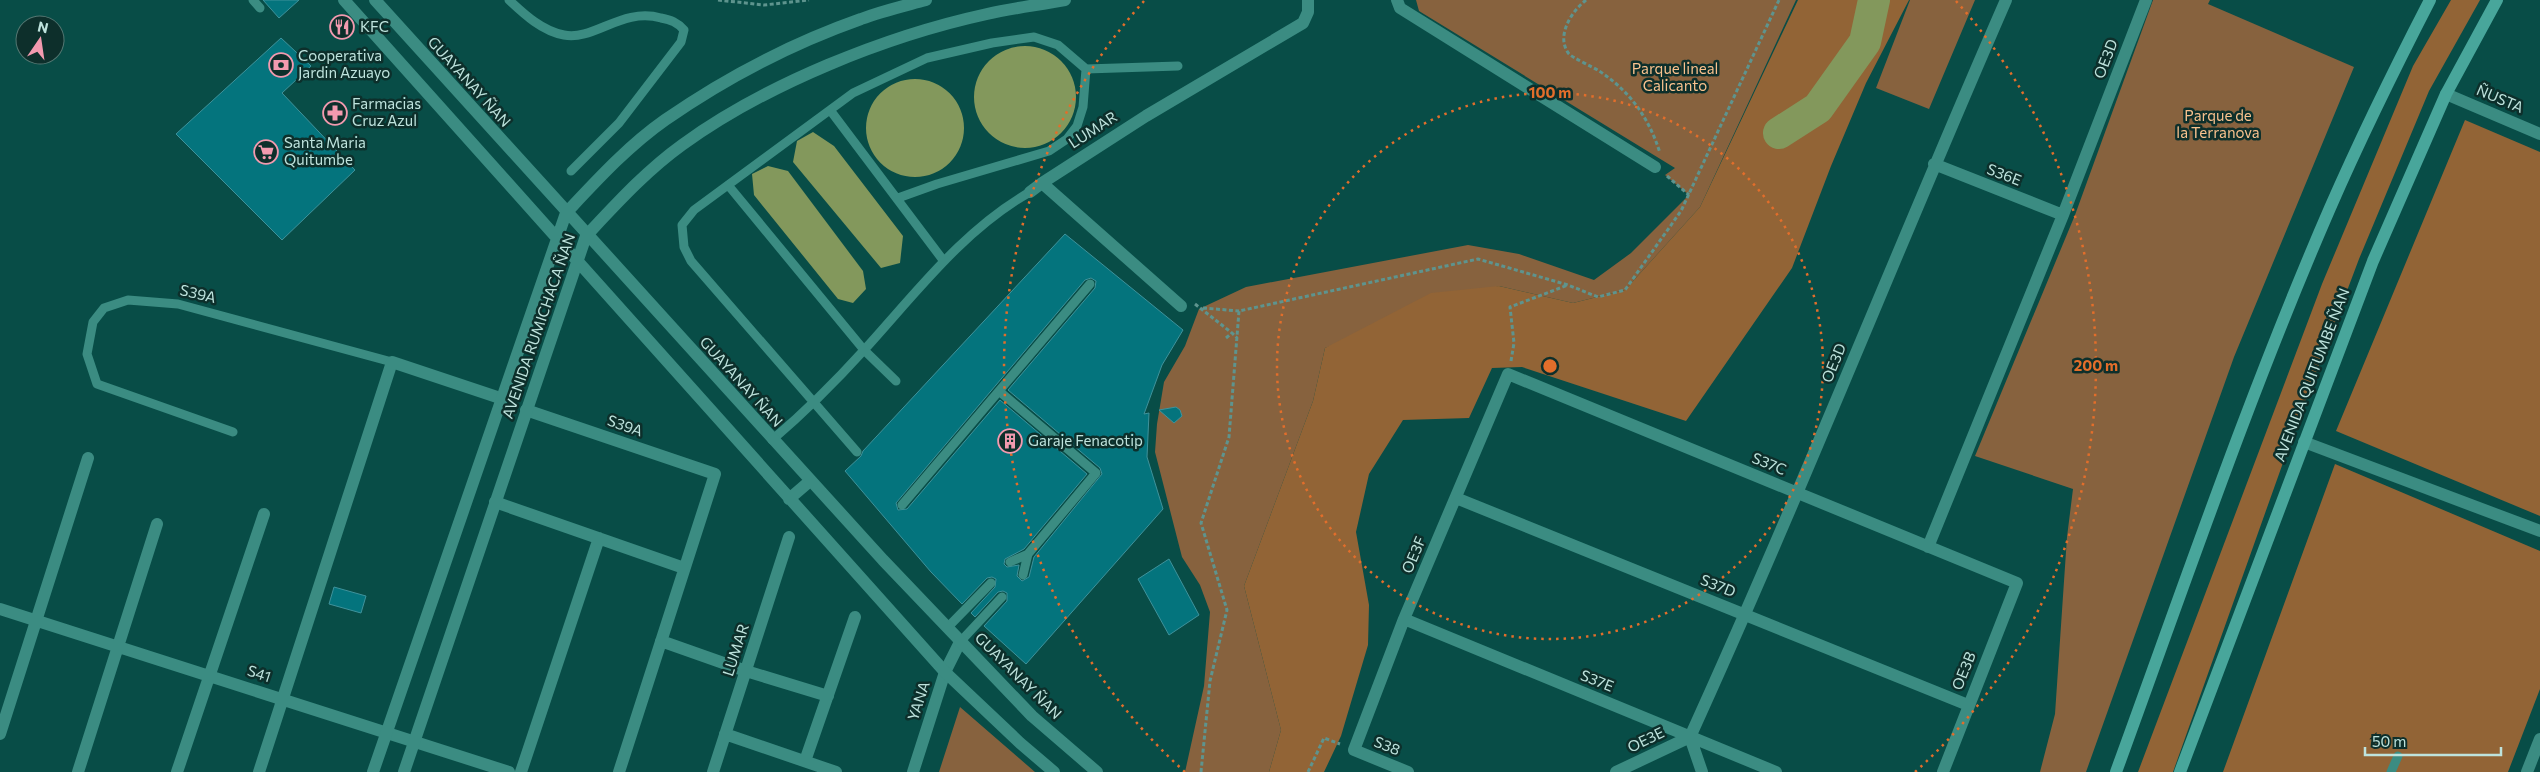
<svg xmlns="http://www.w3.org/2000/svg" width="2540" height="772" font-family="Commissioner,sans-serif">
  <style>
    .green { fill: #87623e }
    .forest { fill: #926436 }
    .water { fill: #83985c }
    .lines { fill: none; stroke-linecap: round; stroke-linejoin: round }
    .river { stroke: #83985c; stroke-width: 32 }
    .building { fill: #04747d; stroke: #3f929b; fill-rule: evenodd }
    .path { stroke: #5e948e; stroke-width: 3; stroke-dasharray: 4 2.5; stroke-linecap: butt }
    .lane { stroke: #3b8c82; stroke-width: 9 }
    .street { stroke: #3b8c82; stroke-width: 12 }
    .secondary { stroke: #3b8c82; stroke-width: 12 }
    .primary { stroke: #48a69b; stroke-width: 12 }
    .ring { fill: none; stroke: #e26e2b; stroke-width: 2.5; stroke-dasharray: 2.5 5 }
    .labels { text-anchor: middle; stroke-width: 5; stroke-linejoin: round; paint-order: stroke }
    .poi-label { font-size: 15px; fill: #bee3dd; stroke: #0d2f2b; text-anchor: start }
    .street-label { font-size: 15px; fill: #bee3dd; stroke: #0d2f2b }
    .park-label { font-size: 15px; fill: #fac28e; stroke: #0d2f2b }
    .centre { fill: #e26e2b; stroke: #0d2f2b; stroke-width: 2.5 }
    .ring-label { font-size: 15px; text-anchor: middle; font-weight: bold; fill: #e26e2b; stroke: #0d2f2b; stroke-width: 5; stroke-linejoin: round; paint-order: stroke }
  </style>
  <rect width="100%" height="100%" fill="#084d47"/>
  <path class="green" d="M 1416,0 L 1796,0 L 1700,207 L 1625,290 L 1573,303 L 1499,286 L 1325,348 L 1313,401 L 1244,586 L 1281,730 L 1269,772 L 1185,772 L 1204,686 L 1210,612 L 1200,585 L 1182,557 L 1155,452 L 1157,424 L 1164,382 L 1185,346 L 1199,309 L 1246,287 L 1468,245 L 1519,254 L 1594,280 L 1631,253 L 1689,195 L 1665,175 L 1675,168 L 1419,11 Z
    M 1910,0 L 1975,0 L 1929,109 L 1876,88 Z
    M 2153,0 L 2210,0 L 2208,4 L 2354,67 L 2234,357 L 2086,772 L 2040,772 L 2055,714 L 2067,537 L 2073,489 L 1975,456 L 2075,215 Z
    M 960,707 L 1035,772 L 939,772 Z"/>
  <path class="forest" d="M 1798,0 L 1909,0 L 1866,83 L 1831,166 L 1792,268 L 1686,421 L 1522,367 L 1492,368 L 1469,418 L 1403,420 L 1369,474 L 1356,532 L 1369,605 L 1368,645 L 1341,736 L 1324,772 L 1269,772 L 1281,730 L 1244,586 L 1313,401 L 1325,348 L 1431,293 L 1499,286 L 1573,303 L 1625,290 L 1700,207 Z
    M 2451,0 L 2480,0 L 2429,91 L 2359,259 L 2295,429 L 2173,772 L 2138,772 L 2322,284 L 2413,66 Z
    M 2465,120 L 2540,152 L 2540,516 L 2336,431 Z
    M 2335,464 L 2540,551 L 2540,689 L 2508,772 L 2223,772 Z"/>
  <path class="water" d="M974 97a51 51 0 1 1 102 0a51 51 0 1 1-102 0Z
    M866 128a49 49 0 1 1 98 0a49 49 0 1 1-98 0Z
    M 813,132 L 834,146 L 903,236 L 900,263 L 881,268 L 793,162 L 797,141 Z
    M 768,166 L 788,171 L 863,271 L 866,289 L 853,303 L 838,299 L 754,195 L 752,174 Z"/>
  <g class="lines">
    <path class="river" d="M 1779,133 L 1818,108 L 1865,42 L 1874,0"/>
  </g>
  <path class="building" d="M 263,0 L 299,0 L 279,18 Z
    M 281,38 L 311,66 L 282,93 L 355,170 L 282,240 L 176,134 Z
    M 1065,234 L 1183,330 L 1162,365 L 1144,414 L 1149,413 L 1147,457 L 1163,509 L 1026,664 L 984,626 L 1007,601 L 1007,593 L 1003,591 L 998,592 L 975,617 L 971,613 L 995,587 L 996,579 L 992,577 L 987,578 L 962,604 L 931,572 L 845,471 L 861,456 L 863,451 ZM 1091,278 L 1096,281 L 1095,288 L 1008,390 L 1100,468 L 1102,474 L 1034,557 L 1029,577 L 1022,581 L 1017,576 L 1019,565 L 1007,567 L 1004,564 L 1005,559 L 1024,549 L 1087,474 L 1000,400 L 907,509 L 898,510 L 896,503 L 1085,280 Z
    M 1176,407 L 1180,410 L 1182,416 L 1174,423 L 1159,410 Z
    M 1169,559 L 1199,615 L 1169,635 L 1138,579 Z
    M 334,587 L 366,596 L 361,613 L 329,604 Z"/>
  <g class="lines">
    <path class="path" d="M 718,0 L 764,5 L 809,0
      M 1586,0 C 1572,11 1555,36 1569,54 C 1573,58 1593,67 1599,71 C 1630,91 1649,118 1660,153
      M 1667,176 L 1689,195
      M 1195,304 L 1232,333
      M 1203,308 L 1239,311
      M 1226,338 L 1232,333 L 1237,338
      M 1511,361 L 1514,343 L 1510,307 L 1568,285
      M 1201,772 L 1210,681 L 1227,610 L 1201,523 L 1229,437 L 1239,311 L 1478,259 L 1568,285 L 1598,297 L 1625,290 L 1681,211 L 1779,0
      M 1308,772 L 1324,738 L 1340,744"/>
    <path class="lane" d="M 253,0 L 260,8
      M 509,0 C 524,14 542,31 564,35 C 594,41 622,7 661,18 C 671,20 677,22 684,30 L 681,42 L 619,123 L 571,171
      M 830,110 L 943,260
      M 728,185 L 864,350 L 896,381
      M 898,198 L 937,184 L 1049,151 L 1067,139 L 1077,126 L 1083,107 L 1086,69
      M 999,391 L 1096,473 L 1028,554 L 1023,575
      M 233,432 L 97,384 L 87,354 L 93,322 L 104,308 L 128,300 L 178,304 L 392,362
      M 772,440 C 805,412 836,381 865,349 C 916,293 963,230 1030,192
      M 857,452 L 691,261 L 684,247 L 682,225 L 694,210 L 853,93 L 927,58 L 992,43 L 1034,37 L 1058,45 L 1086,69 L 1178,66
      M 902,505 L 1090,284
      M 1010,562 L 1028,554
      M 947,628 L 991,583
      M 960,642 L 1002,597
      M 2391,772 L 2398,756"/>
    <path class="street" d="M 1397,0 L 1400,8 L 1655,167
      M 2446,94 L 2540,134
      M 1934,164 L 2063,215
      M 1030,192 L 1042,183
      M 1181,306 L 1042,183 L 1146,116 L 1303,23 L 1308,12 L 1308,0
      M 526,410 L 715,474 L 619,772
      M 2304,442 L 2540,531
      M 1456,498 L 1968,705
      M 495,502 L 684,568
      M 1928,547 L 2063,215 L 2146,0
      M 0,609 L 509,772
      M 1404,619 L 1776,772
      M 661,641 L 746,671 L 828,696
      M 0,734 L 88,458
      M 725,734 L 836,772
      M 1690,737 C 1801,493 1899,245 2006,0
      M 1690,737 L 1702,772
      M 805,761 L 855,617
      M 78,772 L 157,524
      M 177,772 L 264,514
      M 259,772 L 392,362 L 500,398
      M 521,772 L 599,538
      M 713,772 L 789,537
      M 913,772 L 945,672 L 960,642
      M 1408,772 L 1354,750 L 1404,619 L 1508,374 L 2017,583 L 1943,772
      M 1616,772 L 1690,737
      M 2527,772 L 2540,739"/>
    <path class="secondary" d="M 344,0 L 945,672 L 1020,743 L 1054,772
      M 375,0 L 883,560 L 1032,716 L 1097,772
      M 789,499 L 810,481
      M 373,772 L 566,213 C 597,180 628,146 665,120 C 724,79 793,43 861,19 C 882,11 904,6 926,0
      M 404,772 L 586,236 C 617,203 646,171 682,145 C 766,84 886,36 987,14 C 1013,8 1039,5 1065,0"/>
    <path class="primary" d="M 2116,772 C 2185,583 2250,392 2330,208 C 2361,137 2395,68 2430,0
      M 2180,772 L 2373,261 L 2446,94 L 2497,0"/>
  </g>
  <g class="ring">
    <circle cx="1550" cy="366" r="273"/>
    <path d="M1185 772A546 546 0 0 1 1144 1M1956 1A546 546 0 0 1 1915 772"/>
  </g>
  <defs>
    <g id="restaurant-ring" transform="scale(1.25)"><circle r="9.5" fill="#0d2f2b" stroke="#f29aaf" stroke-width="1.5"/><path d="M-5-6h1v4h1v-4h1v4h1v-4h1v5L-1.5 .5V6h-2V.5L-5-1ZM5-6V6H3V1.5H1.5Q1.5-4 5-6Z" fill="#f29aaf"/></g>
    <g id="bank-ring" transform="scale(1.25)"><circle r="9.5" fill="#0d2f2b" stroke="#f29aaf" stroke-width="1.5"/><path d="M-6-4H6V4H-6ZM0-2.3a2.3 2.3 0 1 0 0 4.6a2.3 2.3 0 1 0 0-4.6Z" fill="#f29aaf"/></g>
    <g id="pharmacy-ring" transform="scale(1.25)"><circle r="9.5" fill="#0d2f2b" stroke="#f29aaf" stroke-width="1.5"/><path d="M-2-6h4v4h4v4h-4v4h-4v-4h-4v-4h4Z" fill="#f29aaf"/></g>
    <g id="supermarket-ring" transform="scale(1.25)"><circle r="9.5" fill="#0d2f2b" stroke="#f29aaf" stroke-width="1.5"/><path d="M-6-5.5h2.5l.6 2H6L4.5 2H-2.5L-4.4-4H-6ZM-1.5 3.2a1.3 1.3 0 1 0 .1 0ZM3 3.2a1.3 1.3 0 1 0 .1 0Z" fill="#f29aaf"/></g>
    <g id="building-ring" transform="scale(1.25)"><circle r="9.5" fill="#0d2f2b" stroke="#f29aaf" stroke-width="1.5"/><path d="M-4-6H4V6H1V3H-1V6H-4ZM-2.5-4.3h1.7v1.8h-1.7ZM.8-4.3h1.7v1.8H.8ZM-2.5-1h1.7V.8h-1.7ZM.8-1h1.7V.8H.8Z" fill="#f29aaf"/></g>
  </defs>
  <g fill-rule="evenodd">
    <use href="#restaurant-ring" x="342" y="27"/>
    <use href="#bank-ring" x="281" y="65"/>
    <use href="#pharmacy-ring" x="335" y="113"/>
    <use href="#supermarket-ring" x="266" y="152"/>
    <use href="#building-ring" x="1010" y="441"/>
  </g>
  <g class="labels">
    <g class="poi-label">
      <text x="360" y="32">KFC</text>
      <text x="298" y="61">Cooperativa<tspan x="298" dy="17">Jardin Azuayo</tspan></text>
      <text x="352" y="109">Farmacias<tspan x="352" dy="17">Cruz Azul</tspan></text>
      <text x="284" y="148">Santa Maria<tspan x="284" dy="17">Quitumbe</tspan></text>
      <text x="1028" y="446">Garaje Fenacotip</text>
    </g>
    <g class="street-label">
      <text transform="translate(2106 59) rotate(-69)" y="5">OE3D</text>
      <text transform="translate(469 82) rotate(48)" y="5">GUAYANAY ÑAN</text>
      <text transform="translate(2500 99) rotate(23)" y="5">ÑUSTA</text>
      <text transform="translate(1093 130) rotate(-33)" y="5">LUMAR</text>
      <text transform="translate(2004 175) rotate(21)" y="5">S36E</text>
      <text transform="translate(198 294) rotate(13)" y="5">S39A</text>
      <text transform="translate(539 326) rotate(-71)" y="5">AVENIDA RUMICHACA ÑAN</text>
      <text transform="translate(1834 363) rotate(-68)" y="5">OE3D</text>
      <text transform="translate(2312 375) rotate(-69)" y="5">AVENIDA QUITUMBE ÑAN</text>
      <text transform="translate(741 382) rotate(48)" y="5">GUAYANAY ÑAN</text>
      <text transform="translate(625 426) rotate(19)" y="5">S39A</text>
      <text transform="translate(1769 464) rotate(22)" y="5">S37C</text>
      <text transform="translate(1414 555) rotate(-67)" y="5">OE3F</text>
      <text transform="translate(1718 586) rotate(22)" y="5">S37D</text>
      <text transform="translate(736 650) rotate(-72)" y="5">LUMAR</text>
      <text transform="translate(1964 671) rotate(-68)" y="5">OE3B</text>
      <text transform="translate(259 674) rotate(18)" y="5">S41</text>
      <text transform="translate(1018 676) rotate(45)" y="5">GUAYANAY ÑAN</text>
      <text transform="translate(1597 681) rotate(22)" y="5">S37E</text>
      <text transform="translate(919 701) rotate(-72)" y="5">YANA</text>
      <text transform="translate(1646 740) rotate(-26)" y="5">OE3E</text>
      <text transform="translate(1387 746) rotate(22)" y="5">S38</text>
    </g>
    <g class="park-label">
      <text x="1675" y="74">Parque lineal<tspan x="1675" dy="17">Calicanto</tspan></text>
      <text x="2218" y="121">Parque de<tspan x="2218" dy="17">la Terranova</tspan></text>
    </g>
  </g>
  <circle cx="1550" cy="366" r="8" class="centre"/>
  <g class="ring-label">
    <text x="1550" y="98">100 m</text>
    <text x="2096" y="371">200 m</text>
  </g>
  <g transform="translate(40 40) rotate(13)"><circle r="24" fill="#0d2f2b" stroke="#547772"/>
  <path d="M0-4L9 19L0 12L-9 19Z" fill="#f29aaf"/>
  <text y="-8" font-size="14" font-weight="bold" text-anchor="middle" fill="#bee3dd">N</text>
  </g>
  <path d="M2365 747v8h136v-8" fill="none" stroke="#bee3dd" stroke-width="2.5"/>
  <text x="2372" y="747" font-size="15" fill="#bee3dd" stroke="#0d2f2b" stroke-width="4" paint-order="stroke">50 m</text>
</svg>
